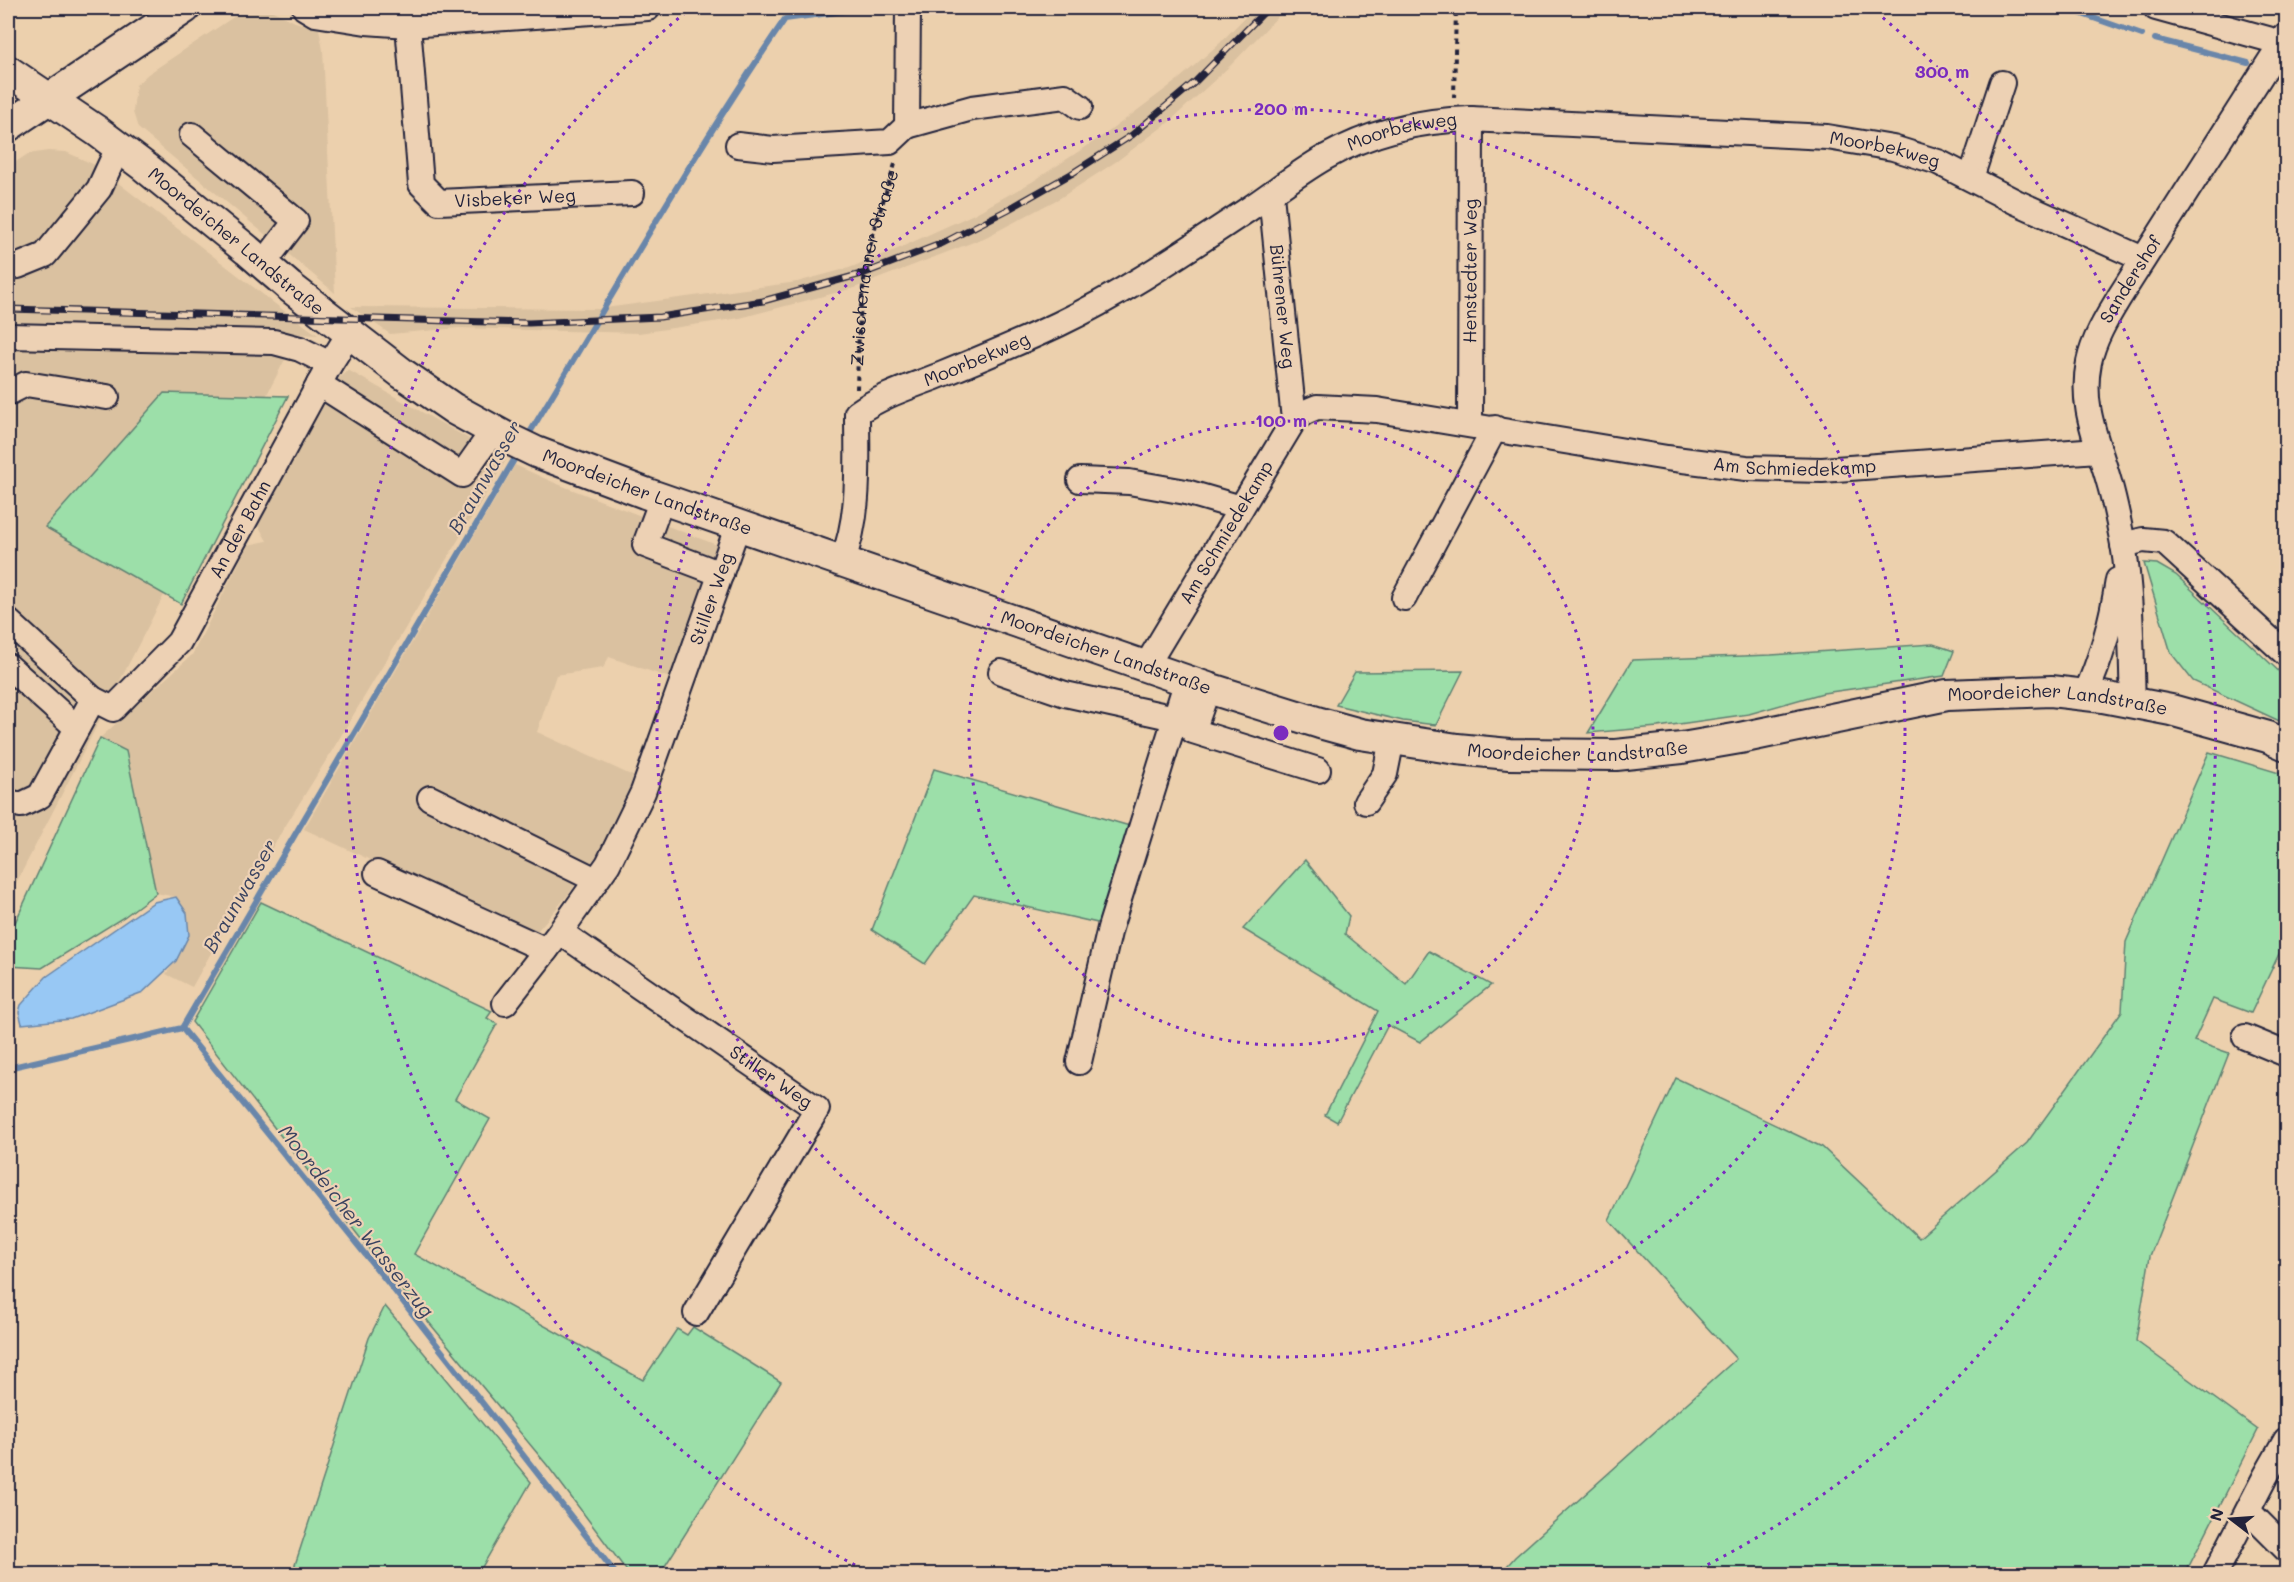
<svg xmlns="http://www.w3.org/2000/svg" width="2294" height="1582" font-family="Mali,sans-serif">
  <style>
    .built { fill: #dac1a0 }
    .green { fill: #9cdfa9; stroke: #5f8072; stroke-width: 1.5 }
    .water { fill: #98c8f4; stroke: #6986aa; stroke-width: 1.5 }
    .lines { fill: none; stroke-linecap: round; stroke-linejoin: round }
    .stream { stroke: #6986aa; stroke-width: 6 }
    .minor-casing { stroke: #22223b; stroke-width: 28 }
    .major-casing { stroke: #22223b; stroke-width: 34 }
    .path { stroke: #22223b; stroke-width: 4; stroke-dasharray: 4.5 4.5; stroke-linecap: butt }
    .minor { stroke: #edd1b4; stroke-width: 24 }
    .major { stroke: #edd1b4; stroke-width: 30 }
    .rail-casing { stroke: #22223b; stroke-width: 7 }
    .rail { stroke: #edd1b4; stroke-width: 4.5; stroke-dasharray: 14; stroke-linecap: butt }
    .ring { fill: none; stroke: #7b2cbf; stroke-width: 3; stroke-dasharray: 3 6 }
    .labels { text-anchor: middle; stroke-width: 4.5; stroke-linejoin: round; paint-order: stroke }
    .street-label { font-size: 18px; fill: #22223b; stroke: #edd1b4 }
    .water-label { font-size: 20px; font-style: italic; fill: #3a4360; stroke: #edd1b4 }
    .centre { fill: #7b2cbf; stroke: #edd1b4; stroke-width: 3 }
    .ring-label { font-size: 18px; text-anchor: middle; font-weight: bold; fill: #7b2cbf; stroke: #edd1b4; stroke-width: 4.5; stroke-linejoin: round; paint-order: stroke }
  </style>
  <rect width="100%" height="100%" fill="#ecd0ad"/>
  <filter id="ink" filterUnits="userSpaceOnUse"><feTurbulence type="fractalNoise" baseFrequency=".0167" numOctaves="2"/><feDisplacementMap in="SourceGraphic" scale="12" xChannelSelector="R" yChannelSelector="G"/><feConvolveMatrix kernelMatrix="1 2 1 2 8 2 1 2 1" color-interpolation-filters="sRGB"/></filter>
  <g filter="url(#ink)">
    <path class="built" d="M 247,8 L 267,8 L 295,22 L 319,29 L 323,50 L 335,293 L 138,128 L 133,112 L 136,85 L 148,74 Z
      M 1254,8 L 1286,8 L 1231,65 L 1169,122 L 1117,161 L 1060,198 L 984,238 L 854,288 L 740,318 L 639,333 L 459,328 L 390,334 L 351,307 L 598,309 L 797,282 L 849,268 L 895,250 L 974,214 L 1032,182 L 1107,133 L 1179,79 L 1220,43 Z
      M 48,151 L 66,152 L 95,165 L 283,310 L 318,335 L 298,334 L 8,899 L 8,167 L 28,154 Z
      M 348,370 L 506,460 L 330,754 L 250,883 L 192,987 L 166,974 L 176,961 L 176,897 L 156,893 L 126,751 L 100,738 L 192,655 L 248,545 L 267,541 L 258,525 L 338,379 Z
      M 515,465 L 555,483 L 717,545 L 670,678 L 609,657 L 603,668 L 556,675 L 537,732 L 633,776 L 625,805 L 605,844 L 567,896 L 533,936 L 304,829 Z"/>
    <path class="green" d="M 164,393 L 288,396 L 181,604 L 45,527 Z
      M 2144,563 L 2157,564 L 2176,575 L 2286,678 L 2286,724 L 2193,681 L 2171,653 Z
      M 1933,644 L 1954,651 L 1944,676 L 1823,693 L 1749,714 L 1658,727 L 1588,733 L 1632,660 L 1771,655 Z
      M 1463,671 L 1436,725 L 1403,721 L 1336,705 L 1355,672 Z
      M 100,738 L 126,751 L 156,893 L 124,917 L 42,968 L 8,966 L 8,938 Z
      M 2209,752 L 2286,775 L 2286,939 L 2251,1013 L 2213,999 L 2194,1041 L 2229,1053 L 2150,1256 L 2136,1341 L 2258,1430 L 2185,1574 L 1500,1574 L 1515,1557 L 1736,1359 L 1609,1220 L 1676,1078 L 1822,1147 L 1919,1238 L 2027,1143 L 2122,1011 L 2126,942 Z
      M 934,769 L 1140,829 L 1111,926 L 974,895 L 925,964 L 872,930 Z
      M 1305,860 L 1349,916 L 1345,934 L 1406,984 L 1429,951 L 1491,985 L 1420,1042 L 1388,1025 L 1337,1122 L 1325,1115 L 1378,1011 L 1243,929 Z
      M 261,902 L 492,1011 L 487,1018 L 497,1024 L 455,1099 L 490,1119 L 414,1254 L 643,1380 L 677,1329 L 687,1335 L 693,1327 L 781,1382 L 660,1574 L 629,1574 L 547,1465 L 379,1262 L 192,1022 Z
      M 385,1306 L 531,1482 L 478,1574 L 292,1574 L 369,1338 Z"/>
    <path class="water" d="M 176,897 L 187,913 L 189,935 L 176,961 L 143,992 L 71,1019 L 22,1024 L 19,1012 L 21,1005 L 46,977 L 154,902 Z"/>
    <g class="lines">
      <path class="stream" d="M 2065,8 L 2142,35
        M 2155,39 L 2248,63
        M 2283,70 L 2286,71
        M 526,439 C 611,298 692,155 785,19 L 866,8
        M 182,1028 L 518,453
        M 8,1068 L 182,1028 L 394,1290 L 616,1574"/>
      <g class="minor-casing">
        <g id="minor">
          <path d="M 305,8 L 315,14 L 366,22 L 408,25 L 648,8"/>
          <path d="M 908,8 L 907,126 L 972,108 L 1065,96 L 1080,107"/>
          <path d="M 2156,8 L 2286,44"/>
          <path id="s2" d="M 408,25 L 421,184 L 439,202 L 632,193"/>
          <path d="M 192,135 L 296,221 L 263,264"/>
          <path d="M 738,145 L 773,149 L 890,142 L 907,126"/>
          <path d="M 1971,178 L 2002,83"/>
          <path id="s3" d="M 1271,195 L 1294,420"/>
          <path d="M 8,267 L 18,266 L 45,255 L 99,189 L 118,148"/>
          <path d="M 8,336 L 274,342 L 300,349 L 330,364"/>
          <path d="M 319,384 L 462,475 L 493,431"/>
          <path d="M 8,393 L 26,384 L 107,397"/>
          <path id="s4" d="M 1470,424 L 1471,119"/>
          <path d="M 1080,480 L 1129,482 L 1186,492 L 1241,508"/>
          <path d="M 662,499 L 645,545 L 721,574"/>
          <path d="M 2123,545 L 2143,540 L 2164,542 L 2286,654"/>
          <path id="s5" d="M 842,562 C 861,515 857,463 857,413 C 882,395 913,386 943,374 C 982,358 1021,342 1059,324 C 1126,292 1188,249 1249,209 C 1274,192 1298,173 1324,158 C 1370,132 1419,120 1471,119 L 1827,137 L 1893,148 L 1938,162 L 2016,202 L 2143,259"/>
          <path d="M 1404,598 L 1495,428"/>
          <path id="s6" d="M 8,621 L 93,699 L 113,709 L 179,642 L 330,364 L 349,334"/>
          <path d="M 8,666 L 77,728"/>
          <path id="s7" d="M 1146,666 L 1294,420 L 1305,412 L 1317,407 L 1377,410 L 1667,458 L 1746,468 L 1822,470 L 2098,450"/>
          <path d="M 1001,672 L 1065,694 L 1175,718"/>
          <path d="M 1208,688 L 1193,731 L 1318,770"/>
          <path d="M 2085,695 C 2102,658 2112,620 2118,580"/>
          <path id="s8" d="M 2133,704 C 2131,651 2132,597 2123,544 C 2119,524 2115,502 2109,482 C 2097,439 2080,407 2089,362 C 2094,338 2108,316 2120,296 L 2286,36"/>
          <path d="M 430,798 L 596,880"/>
          <path d="M 8,802 L 21,805 L 40,796 L 93,699"/>
          <path d="M 1366,802 L 1385,774 L 1392,739"/>
          <path d="M 377,873 L 546,950"/>
          <path id="s9" d="M 560,932 L 817,1109 L 696,1313"/>
          <path id="s10" d="M 505,1003 L 560,932 L 608,864 L 643,792 L 738,525"/>
          <path d="M 2245,1037 L 2286,1054"/>
          <path d="M 1079,1062 L 1110,928 L 1187,680"/>
          <path d="M 2248,1511 L 2286,1549"/>
          <path d="M 2215,1574 L 2265,1477 L 2286,1440"/>
        </g>
      </g>
      <g class="major-casing">
        <g id="major">
          <path id="s11" d="M 8,71 L 97,131 L 145,167 L 247,250 L 290,287 L 403,374 L 454,409 L 507,438 L 536,452 L 645,493 L 1208,688 L 1320,723 L 1360,734 L 1457,749 L 1509,754 L 1616,755 L 1682,748 L 1740,738 L 1947,695 L 2051,691 L 2103,697 L 2171,710 L 2268,737 L 2286,745"/>
          <path d="M 8,126 L 185,8"/>
        </g>
      </g>
      <g class="path">
        <path d="M 1454,98 L 1456,8"/>
        <path id="s1" d="M 857,389 C 858,350 859,312 865,274 C 870,236 884,200 895,164"/>
      </g>
      <use href="#minor" class="minor"/>
      <use href="#major" class="major"/>
      <g class="rail-casing">
        <path id="rail" d="M 8,309 L 529,323 L 660,317 L 763,301 L 865,273 L 943,243 L 1007,210 L 1071,174 L 1132,135 L 1195,82 L 1268,8"/>
      </g>
      <use href="#rail" class="rail"/>
    </g>
  </g>
  <g class="ring">
    <circle cx="1281" cy="733" r="312"/>
    <circle cx="1281" cy="733" r="624"/>
    <path d="M871 1573A935 935 0 0 1 686 12M1876 12A935 935 0 0 1 1691 1573"/>
  </g>
  <g class="labels">
    <g class="street-label">
      <text dy="6" stroke="none"><textPath href="#s5" startOffset="768">Moorbekweg</textPath></text>
      <text dy="6" stroke="none"><textPath href="#s5" startOffset="1254">Moorbekweg</textPath></text>
      <text dy="6" stroke="none"><textPath href="#s2" startOffset="261">Visbeker Weg</textPath></text>
      <text dy="6" stroke="none"><textPath href="#s11" startOffset="285">Moordeicher Landstraße</textPath></text>
      <text dy="6" stroke="none"><textPath href="#s1" startOffset="123">Zwischenahner Straße</textPath></text>
      <text dy="6" stroke="none"><textPath href="#s4" startOffset="153">Henstedter Weg</textPath></text>
      <text dy="6" stroke="none"><textPath href="#s8" startOffset="440">Sandershof</textPath></text>
      <text dy="6" stroke="none"><textPath href="#s3" startOffset="112">Bührener Weg</textPath></text>
      <text dy="6" stroke="none"><textPath href="#s5" startOffset="282">Moorbekweg</textPath></text>
      <text dy="6" stroke="none"><textPath href="#s7" startOffset="796">Am Schmiedekamp</textPath></text>
      <text dy="6" stroke="none"><textPath href="#s11" startOffset="771">Moordeicher Landstraße</textPath></text>
      <text dy="6" stroke="none"><textPath href="#s6" startOffset="360">An der Bahn</textPath></text>
      <text dy="6" stroke="none"><textPath href="#s7" startOffset="156">Am Schmiedekamp</textPath></text>
      <text dy="6" stroke="none"><textPath href="#s10" startOffset="458">Stiller Weg</textPath></text>
      <text dy="6" stroke="none"><textPath href="#s11" startOffset="1257">Moordeicher Landstraße</textPath></text>
      <text dy="6" stroke="none"><textPath href="#s11" startOffset="2229">Moordeicher Landstraße</textPath></text>
      <text dy="6" stroke="none"><textPath href="#s11" startOffset="1743">Moordeicher Landstraße</textPath></text>
      <text dy="6" stroke="none"><textPath href="#s9" startOffset="256">Stiller Weg</textPath></text>
    </g>
    <g class="water-label">
      <text transform="translate(485 477) rotate(-60)" y="7">Braunwasser</text>
      <text transform="translate(240 896) rotate(-60)" y="7">Braunwasser</text>
      <text transform="translate(356 1221) rotate(52)" y="7">Moordeicher Wasserzug</text>
    </g>
  </g>
  <circle cx="1281" cy="733" r="9" class="centre"/>
  <g class="ring-label">
    <text x="1942" y="78">300 m</text>
    <text x="1281" y="115">200 m</text>
    <text x="1281" y="427">100 m</text>
  </g>
  <rect width="2294" height="1582" fill="none" stroke="#edd1b4" stroke-width="30"/>
  <rect x="15" y="15" width="2264" height="1552" fill="none" stroke="#22223b" stroke-width="2" filter="url(#ink)"/>
  <g transform="translate(2231 1519) rotate(287)" stroke="#edd1b4" stroke-width="4.5" paint-order="stroke">
  <path d="M0-4.5L10 22L0 15L-10 22Z" fill="#22223b"/>
  <text y="-9" font-size="16" font-weight="bold" text-anchor="middle" fill="#22223b">N</text>
  </g>
</svg>
